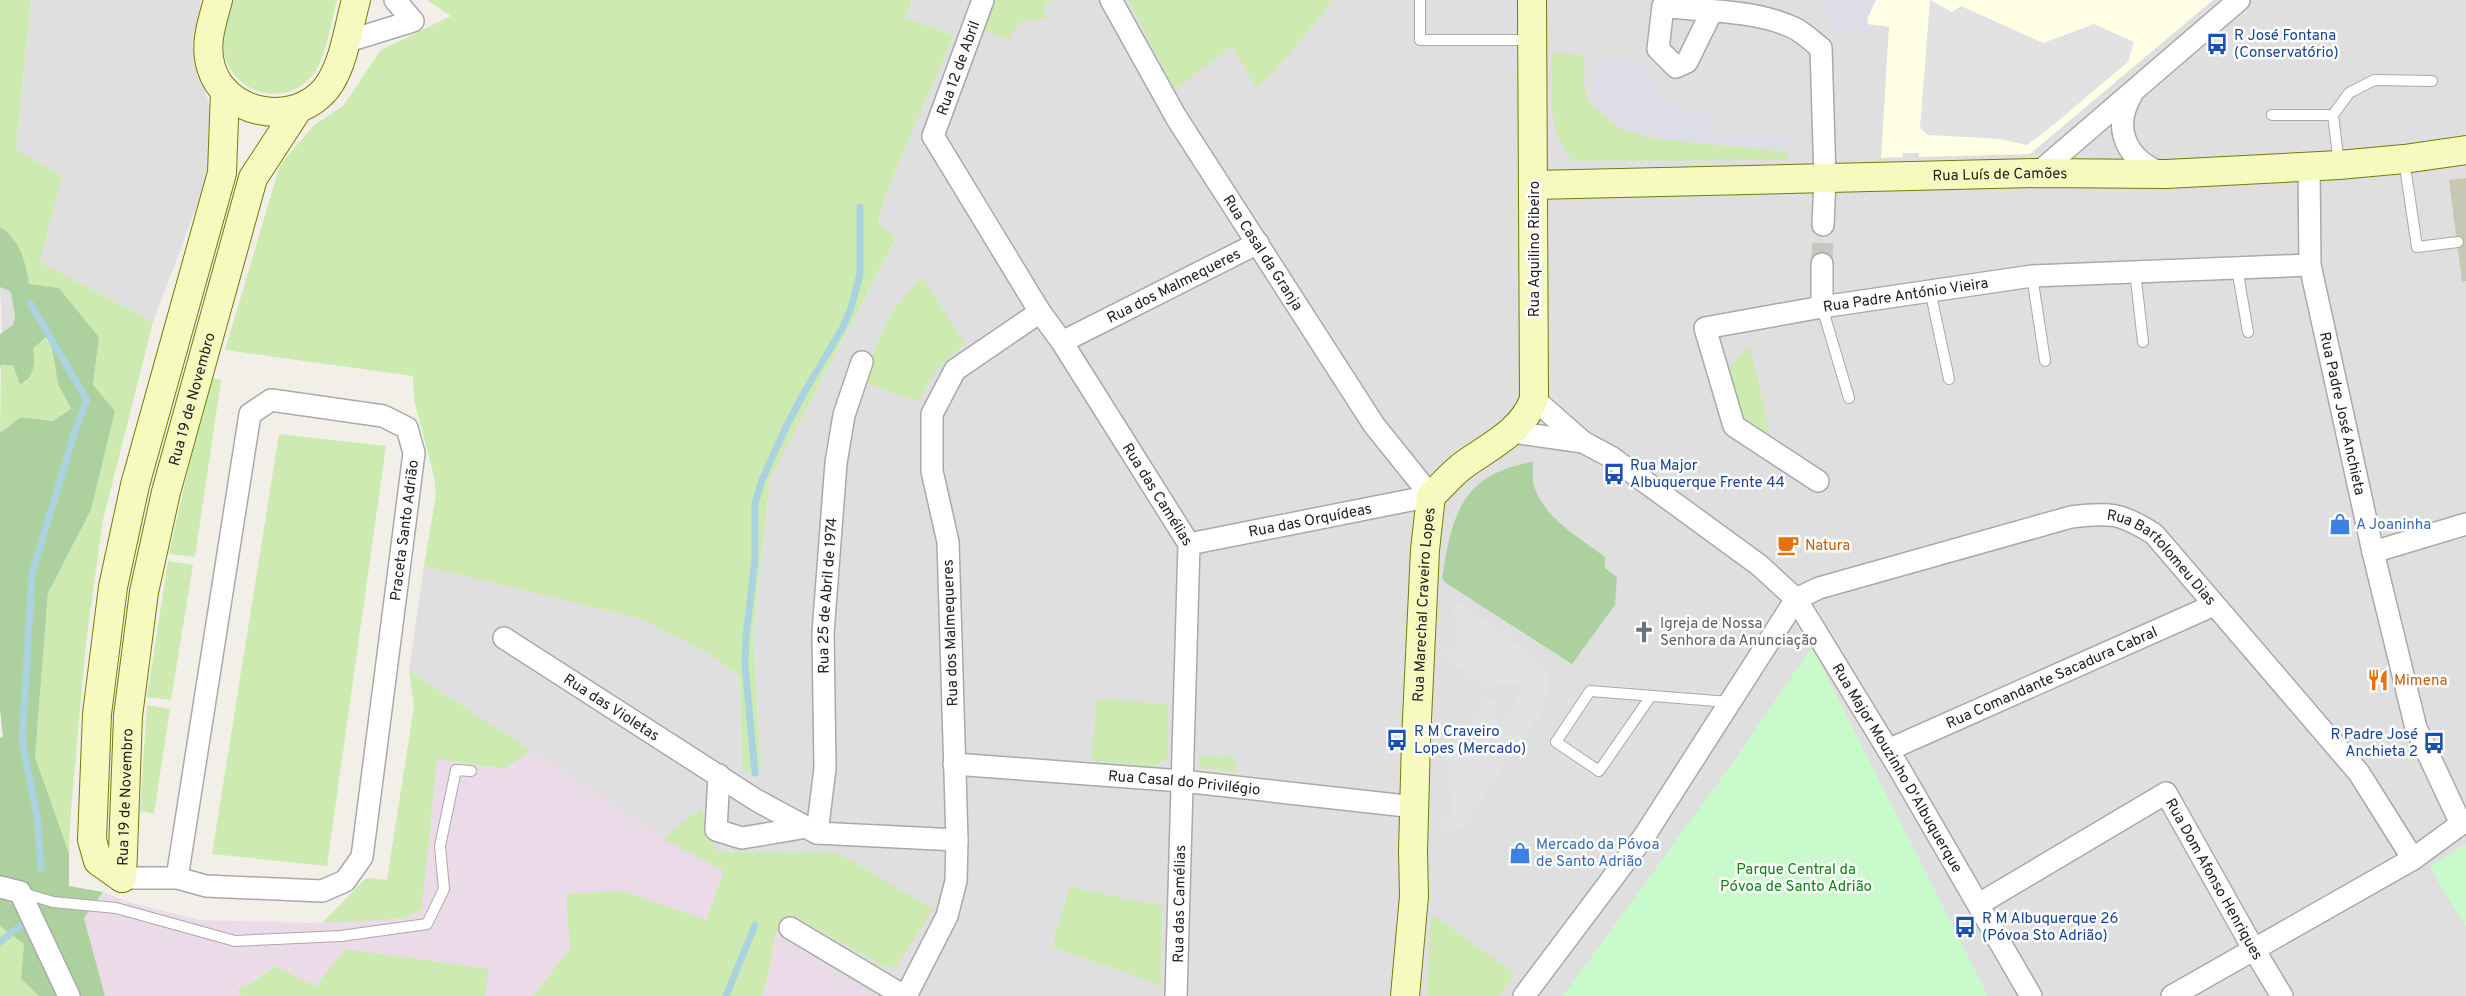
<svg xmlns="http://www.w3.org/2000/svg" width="2466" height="996" font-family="Overpass,sans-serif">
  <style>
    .residential { fill: #e0dfdf }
    .industrial { fill: #ebdbe8 }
    .education { fill: #ffffe5 }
    .construction { fill: #c7c7b4 }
    .grass { fill: #cdebb0 }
    .forest { fill: #add19e }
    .park { fill: #c8facc }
    .parking { fill: #e2e2e2 }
    .plaza { fill: #dddde8 }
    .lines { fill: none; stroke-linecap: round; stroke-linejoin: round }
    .stream { stroke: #aad3df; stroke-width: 7 }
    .street-tunnel { stroke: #c8c6c1; stroke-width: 21; stroke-dasharray: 21 11; stroke-linecap: butt }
    .lane-casing { stroke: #a9a9a9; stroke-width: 12 }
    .street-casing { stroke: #a9a9a9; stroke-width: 24 }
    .secondary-casing { stroke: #707d05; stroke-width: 30 }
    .lane { stroke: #fff; stroke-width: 10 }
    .street { stroke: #fff; stroke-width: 21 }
    .secondary { stroke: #f7fabf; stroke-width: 28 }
    .labels { text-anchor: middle; stroke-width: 5; stroke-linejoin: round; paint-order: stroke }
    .transit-label { font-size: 15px; fill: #164399; stroke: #fff; text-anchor: start }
    .street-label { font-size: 15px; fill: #222; stroke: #fff }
    .shop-label { font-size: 15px; fill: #366cbe; stroke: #fff; text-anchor: start }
    .food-label { font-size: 15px; fill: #c56008; stroke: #fff; text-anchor: start }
    .worship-label { font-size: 15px; fill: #5b616d; stroke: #fff; text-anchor: start }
    .park-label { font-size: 15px; fill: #0c8416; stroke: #fff }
  </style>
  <rect width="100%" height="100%" fill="#f2efe9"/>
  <path class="residential" d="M 31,0 L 201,0 L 192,46 L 211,111 L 207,179 L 153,322 L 40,262 L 61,177 L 16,149 Z
    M 912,0 L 1240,0 L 1277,69 L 1333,0 L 2466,0 L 2466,996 L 872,996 L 862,990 L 776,932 L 663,839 L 409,671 L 424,566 L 641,619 L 705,651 L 740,677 L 742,771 L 761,771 L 753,632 L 770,478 L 896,239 L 878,223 L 886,193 L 954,35 L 905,18 Z
    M 0,287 L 11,292 L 15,317 L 14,325 L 2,334 Z"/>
  <path class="industrial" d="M 531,751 L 663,839 L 724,871 L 706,920 L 623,891 L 570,948 L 533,996 L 485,996 L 488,969 L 316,986 L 275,966 L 253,982 L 236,990 L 241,996 L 105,996 L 84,918 L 103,892 L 128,902 L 200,920 L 311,923 L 403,919 L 422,909 L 437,759 L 503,769 Z
    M 776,932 L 862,990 L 872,996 L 762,996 L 767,981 Z"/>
  <path class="education" d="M 1868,0 L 2213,0 L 2030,154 L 1919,157 L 1919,153 L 1903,153 L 1903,157 L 1881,158 L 1889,27 L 1867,24 Z"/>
  <path class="construction" d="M 2466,178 L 2466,281 L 2462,282 L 2449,180 Z"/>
  <path class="grass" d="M 0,0 L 31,0 L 16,149 L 62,177 L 40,262 L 153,322 L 103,520 L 86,642 L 70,822 L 69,853 L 35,757 L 48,593 L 91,510 L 115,411 L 93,385 L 99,337 L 59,288 L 29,284 C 26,262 20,239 0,227 Z
    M 234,0 L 337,0 C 331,21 326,59 312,76 C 285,109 231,93 224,52 C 221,35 230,16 234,0 Z
    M 427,0 L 912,0 L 905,18 L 954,35 L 886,193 L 878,223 L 896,238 L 770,479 L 753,632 L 761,771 L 742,771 L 740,677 L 705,651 L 641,619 L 424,566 L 436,495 L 434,476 L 414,400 L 413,376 L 225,350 L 280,165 L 314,125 L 343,106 L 381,50 L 451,16 Z
    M 994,0 L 1053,0 L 1044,5 L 1046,19 L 1021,21 L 1008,39 L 982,31 Z
    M 1128,0 L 1333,0 L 1277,69 L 1257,89 L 1232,46 L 1175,90 Z
    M 1552,53 L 1584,55 L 1584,85 L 1589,103 L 1622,130 L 1657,139 L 1787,152 L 1789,160 L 1574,161 C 1545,133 1553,90 1552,53 Z
    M 922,277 L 965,343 L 938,368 L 918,402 L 866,383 L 870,360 L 892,311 Z
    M 47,336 L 52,349 L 58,384 L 71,409 L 53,421 L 21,417 L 0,433 L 1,365 L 13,365 L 20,385 L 27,382 L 33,349 Z
    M 1750,346 L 1772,443 L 1735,409 L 1727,371 Z
    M 213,378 L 221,380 L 195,557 L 169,554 L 190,461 Z
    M 279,434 L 386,446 L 327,866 L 212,854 Z
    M 168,561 L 193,565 L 171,700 L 147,697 Z
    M 409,671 L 531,751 L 504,769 L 437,759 L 422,909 L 403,919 L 322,923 L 366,878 L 387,880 L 414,706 Z
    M 1097,699 L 1168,704 L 1168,758 L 1154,767 L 1091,760 Z
    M 147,705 L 170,709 L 154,814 L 140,811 Z
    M 1198,756 L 1235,757 L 1235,772 L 1203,768 L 1198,761 Z
    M 700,809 L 717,852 L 838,853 L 933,909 L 897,966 L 888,968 L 806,924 L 776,932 L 767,981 L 762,996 L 533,996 L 570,948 L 566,894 L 623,891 L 706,920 L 724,871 L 663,839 Z
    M 1070,887 L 1162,906 L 1161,985 L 1052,947 Z
    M 1431,914 L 1515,974 L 1500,996 L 1427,996 Z
    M 0,926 L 24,944 L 21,979 L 39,996 L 0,996 Z
    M 345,949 L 489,969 L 485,996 L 241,996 L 236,990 L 253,982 L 275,966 L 316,986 Z"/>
  <path class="forest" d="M 0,227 C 20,239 26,262 29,284 L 59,288 L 99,337 L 93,385 L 115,411 L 91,510 L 48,593 L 35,757 L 69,853 L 69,886 L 103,892 L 84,918 L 105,996 L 39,996 L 21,979 L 24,944 L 0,926 L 0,737 L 3,738 L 0,709 L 0,433 L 21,417 L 53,421 L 71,409 L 58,384 L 52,349 L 47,336 L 33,349 C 36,363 34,378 20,385 L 13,365 L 1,365 L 0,370 L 0,334 L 13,325 L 15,317 L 11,292 L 0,287 Z
    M 1533,462 C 1533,470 1532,479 1534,486 C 1543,517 1581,539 1605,557 L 1605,568 L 1617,577 L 1615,605 L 1572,664 L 1446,583 L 1442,578 C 1452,514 1462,474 1533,462 Z"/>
  <path class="park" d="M 1812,647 L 1988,996 L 1563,996 L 1731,765 Z
    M 2466,844 L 2466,927 L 2429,867 Z"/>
  <path class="parking" d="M 1930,0 L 1952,12 L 1961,6 L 2043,43 L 2094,24 L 2134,42 L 2128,62 L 2046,131 L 2027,145 L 1999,139 L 1928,135 L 1920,128 Z
    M 1461,603 L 1537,659 L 1546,673 L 1548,689 L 1545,704 L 1539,716 L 1460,829 L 1437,833 L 1453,809 L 1445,758 L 1485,700 L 1493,699 L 1499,726 L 1520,692 L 1518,682 L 1486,688 L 1447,659 L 1443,652 L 1458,647 L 1453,604 Z"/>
  <path class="plaza" d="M 1823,0 L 1876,0 L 1867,19 L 1870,35 L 1844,33 L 1832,26 L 1824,14 Z
    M 1637,59 L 1659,94 L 1683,107 L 1710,115 L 1713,131 L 1802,134 L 1783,148 L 1660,139 L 1628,131 L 1600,111 L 1596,99 L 1596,60 Z"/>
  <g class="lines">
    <path class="stream" d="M 30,303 L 87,400 L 74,434 L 32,574 L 22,741 L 37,816 L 41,868
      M 755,773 L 745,665 L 746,637 L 755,559 L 755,504 L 762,480 L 786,427 L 805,391 L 843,327 L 851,308 L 860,274 L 860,207
      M 0,942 L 23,924
      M 726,996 L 755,925"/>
    <path class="street-tunnel" d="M 1822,264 L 1823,225"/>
    <g class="lane-casing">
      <path id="lane" d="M 1420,0 L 1420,40 L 1532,40
        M 2272,115 L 2333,115 L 2339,164
        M 2333,115 L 2349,93 L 2374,80 L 2432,81
        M 2404,160 L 2417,247 L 2458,242
        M 2237,268 L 2248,332
        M 2135,271 L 2143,342
        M 2032,276 L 2045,361
        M 1930,290 L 1949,379
        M 1822,307 L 1849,398
        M 1651,696 L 1599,771 L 1556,742 L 1590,691 L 1729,702
        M 23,893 L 53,902 L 116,908 L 235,941 L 341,936 L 427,924 L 444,889 L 440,846 L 456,770 L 471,771"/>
    </g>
    <g class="street-casing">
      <g id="street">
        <path id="s1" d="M 983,0 L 933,136 L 1040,312 L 1062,342 L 1189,544 L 1176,996"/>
        <path id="s2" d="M 1111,0 L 1176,117 L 1374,425 L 1431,496 L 1189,544"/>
        <path d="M 1712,11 L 1687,62 L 1676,67 L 1658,49 L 1663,6 C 1706,12 1756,9 1796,29 C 1805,34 1813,42 1821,48 L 1825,178 L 1823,225"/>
        <path d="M 345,42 L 413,21 L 395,0"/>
        <path d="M 2132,94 C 2111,129 2127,161 2164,174"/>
        <path id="s3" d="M 2309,167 L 2310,265 L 2373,552 L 2416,728 L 2461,824"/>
        <path d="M 2038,173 L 2239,0"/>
        <path d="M 1822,264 L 1822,307"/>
        <path id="s4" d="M 1062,342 L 1258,243"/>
        <path d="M 1534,399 L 1583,442"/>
        <path id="s5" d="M 1512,432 L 1583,442 L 1611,457 L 1759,565 L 1796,599 L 1899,768 L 2031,996"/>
        <path id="s6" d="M 1818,481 L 1734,426 L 1705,328 L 1822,307 L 2032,276 L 2310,265"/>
        <path d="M 2373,552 L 2466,524"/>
        <path id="s7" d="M 504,638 L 756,800 L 817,833 L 957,840"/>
        <path id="s8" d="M 1888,750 L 2214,605"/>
        <path id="s9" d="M 954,764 L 1182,781 L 1415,807"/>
        <path d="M 719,775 L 716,830 L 742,838 L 807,827"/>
        <path id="s10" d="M 817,833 L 825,768 L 823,633 L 836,463 L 844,415 L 862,362"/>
        <path id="s11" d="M 122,878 L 177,878 L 206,886 L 322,891 L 345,881 L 362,857 L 414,453 L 407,428 L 383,416 L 271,400 L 250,414 L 177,878"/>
        <path d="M 0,887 L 20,892 L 69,996"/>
        <path id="s12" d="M 1979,904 L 2166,793 L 2253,948 L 2282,996"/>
        <path d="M 790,928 L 904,996"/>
        <path d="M 906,996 L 947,916 L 956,881 L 957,840 L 948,542 L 932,471 L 932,414 L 955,370 L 1040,312"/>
        <path id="s13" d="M 1524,996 L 1645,835 L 1796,599 L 1819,588 L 2071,517 C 2110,512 2121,513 2154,534 L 2359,773 L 2413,859"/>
        <path d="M 2172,996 L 2413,859 L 2461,824 L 2466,823"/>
      </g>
    </g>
    <g class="secondary-casing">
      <g id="secondary">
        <path d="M 218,0 C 212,23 204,44 211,67 C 224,113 287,126 320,95 C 343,75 348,28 356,0"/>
        <path id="s14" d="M 1534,185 L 2038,173 L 2166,174 L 2339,165 L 2404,159 L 2466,150"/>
        <path d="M 122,878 L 98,861 L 92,840 L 97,714 L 113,587 L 135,485 L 222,173 L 225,91"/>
        <path id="s15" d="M 122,878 L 128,716 L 144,592 L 166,492 L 253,178 L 298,109"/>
        <path id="s16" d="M 1405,996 L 1414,896 L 1413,851 L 1416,740 L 1425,550 L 1431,496 C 1442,486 1452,473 1465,464 C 1490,446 1523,431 1534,399 L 1532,0"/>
      </g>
    </g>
    <use href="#lane" class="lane"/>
    <use href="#street" class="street"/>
    <use href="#secondary" class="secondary"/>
  </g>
  <defs>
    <g id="bus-bare" transform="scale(1.725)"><path d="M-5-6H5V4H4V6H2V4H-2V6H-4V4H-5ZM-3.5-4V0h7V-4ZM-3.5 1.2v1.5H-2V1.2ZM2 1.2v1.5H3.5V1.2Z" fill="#1a4fb4" stroke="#fff" stroke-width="2.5" paint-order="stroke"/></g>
    <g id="shop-bare" transform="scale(1.725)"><path d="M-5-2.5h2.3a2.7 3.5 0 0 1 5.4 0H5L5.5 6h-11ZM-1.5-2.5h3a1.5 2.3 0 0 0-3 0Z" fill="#3f7fe0" stroke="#fff" stroke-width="2.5" paint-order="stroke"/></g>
    <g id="cafe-bare" transform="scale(1.725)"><path d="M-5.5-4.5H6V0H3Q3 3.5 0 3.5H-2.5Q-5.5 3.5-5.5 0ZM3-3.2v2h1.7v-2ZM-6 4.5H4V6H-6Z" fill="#e8710a" stroke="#fff" stroke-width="2.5" paint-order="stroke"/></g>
    <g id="church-bare" transform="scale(1.725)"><path d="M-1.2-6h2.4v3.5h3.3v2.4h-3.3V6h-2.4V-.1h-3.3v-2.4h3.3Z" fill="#6b7280" stroke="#fff" stroke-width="2.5" paint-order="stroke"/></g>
    <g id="restaurant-bare" transform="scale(1.725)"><path d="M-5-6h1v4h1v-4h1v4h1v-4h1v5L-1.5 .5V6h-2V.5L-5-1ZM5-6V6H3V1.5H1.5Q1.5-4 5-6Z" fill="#e8710a" stroke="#fff" stroke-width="2.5" paint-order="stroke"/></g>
  </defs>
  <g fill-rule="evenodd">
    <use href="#bus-bare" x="2217" y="44"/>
    <use href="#bus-bare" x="1614" y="474"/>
    <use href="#shop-bare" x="2340" y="524"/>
    <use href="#cafe-bare" x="1788" y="545"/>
    <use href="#church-bare" x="1644" y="632"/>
    <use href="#restaurant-bare" x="2378" y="680"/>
    <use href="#bus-bare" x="1397" y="740"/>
    <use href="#bus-bare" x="2434" y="743"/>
    <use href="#shop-bare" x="1520" y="853"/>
    <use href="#bus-bare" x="1965" y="927"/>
  </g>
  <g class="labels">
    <g class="transit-label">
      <text x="2234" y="40">R José Fontana<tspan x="2234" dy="17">(Conservatório)</tspan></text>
      <text x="1630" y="470">Rua Major<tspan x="1630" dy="17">Albuquerque Frente 44</tspan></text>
      <text x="1414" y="736">R M Craveiro<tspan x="1414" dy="17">Lopes (Mercado)</tspan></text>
      <text x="2418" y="739" text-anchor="end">R Padre José<tspan x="2418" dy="17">Anchieta 2</tspan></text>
      <text x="1982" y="923">R M Albuquerque 26<tspan x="1982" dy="17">(Póvoa Sto Adrião)</tspan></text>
    </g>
    <g class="street-label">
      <text transform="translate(958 68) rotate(-70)" y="5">Rua 12 de Abril</text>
      <text dy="5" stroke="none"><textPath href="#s14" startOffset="466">Rua Luís de Camões</textPath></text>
      <text transform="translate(1534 249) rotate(-90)" y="5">Rua Aquilino Ribeiro</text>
      <text dy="5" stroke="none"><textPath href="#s2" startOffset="295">Rua Casal da Granja</textPath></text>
      <text dy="5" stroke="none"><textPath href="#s4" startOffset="125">Rua dos Malmequeres</textPath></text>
      <text dy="5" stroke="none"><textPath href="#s6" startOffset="406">Rua Padre António Vieira</textPath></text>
      <text dy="5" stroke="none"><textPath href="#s15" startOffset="486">Rua 19 de Novembro</textPath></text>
      <text dy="5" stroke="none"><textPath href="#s3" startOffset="250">Rua Padre José Anchieta</textPath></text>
      <text dy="5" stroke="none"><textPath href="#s1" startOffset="568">Rua das Camélias</textPath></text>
      <text transform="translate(1310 520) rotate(-11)" y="5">Rua das Orquídeas</text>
      <text dy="5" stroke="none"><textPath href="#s11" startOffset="585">Praceta Santo Adrião</textPath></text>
      <text dy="5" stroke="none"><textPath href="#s13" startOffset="876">Rua Bartolomeu Dias</textPath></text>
      <text dy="5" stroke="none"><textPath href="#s10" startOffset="238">Rua 25 de Abril de 1974</textPath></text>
      <text dy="5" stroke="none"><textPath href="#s16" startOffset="392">Rua Marechal Craveiro Lopes</textPath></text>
      <text transform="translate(950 633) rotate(-92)" y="5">Rua dos Malmequeres</text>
      <text dy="5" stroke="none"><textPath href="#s8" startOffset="179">Rua Comandante Sacadura Cabral</textPath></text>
      <text dy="5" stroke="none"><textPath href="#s7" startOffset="128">Rua das Violetas</textPath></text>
      <text dy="5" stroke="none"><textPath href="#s5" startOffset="534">Rua Major Mouzinho D'Albuquerque</textPath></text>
      <text dy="5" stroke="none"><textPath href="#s9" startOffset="231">Rua Casal do Privilégio</textPath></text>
      <text dy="5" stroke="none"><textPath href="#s15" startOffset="81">Rua 19 de Novembro</textPath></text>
      <text dy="5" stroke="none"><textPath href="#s12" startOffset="316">Rua Dom Afonso Henriques</textPath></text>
      <text transform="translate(1179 904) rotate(-89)" y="5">Rua das Camélias</text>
    </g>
    <g class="shop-label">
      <text x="2356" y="529">A Joaninha</text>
      <text x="1536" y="849">Mercado da Póvoa<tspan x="1536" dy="17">de Santo Adrião</tspan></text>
    </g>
    <g class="food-label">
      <text x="1805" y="550">Natura</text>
      <text x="2394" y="685">Mimena</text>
    </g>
    <g class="worship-label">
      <text x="1660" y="628">Igreja de Nossa<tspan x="1660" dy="17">Senhora da Anunciação</tspan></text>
    </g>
    <g class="park-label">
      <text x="1796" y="874">Parque Central da<tspan x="1796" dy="17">Póvoa de Santo Adrião</tspan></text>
    </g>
  </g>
</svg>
